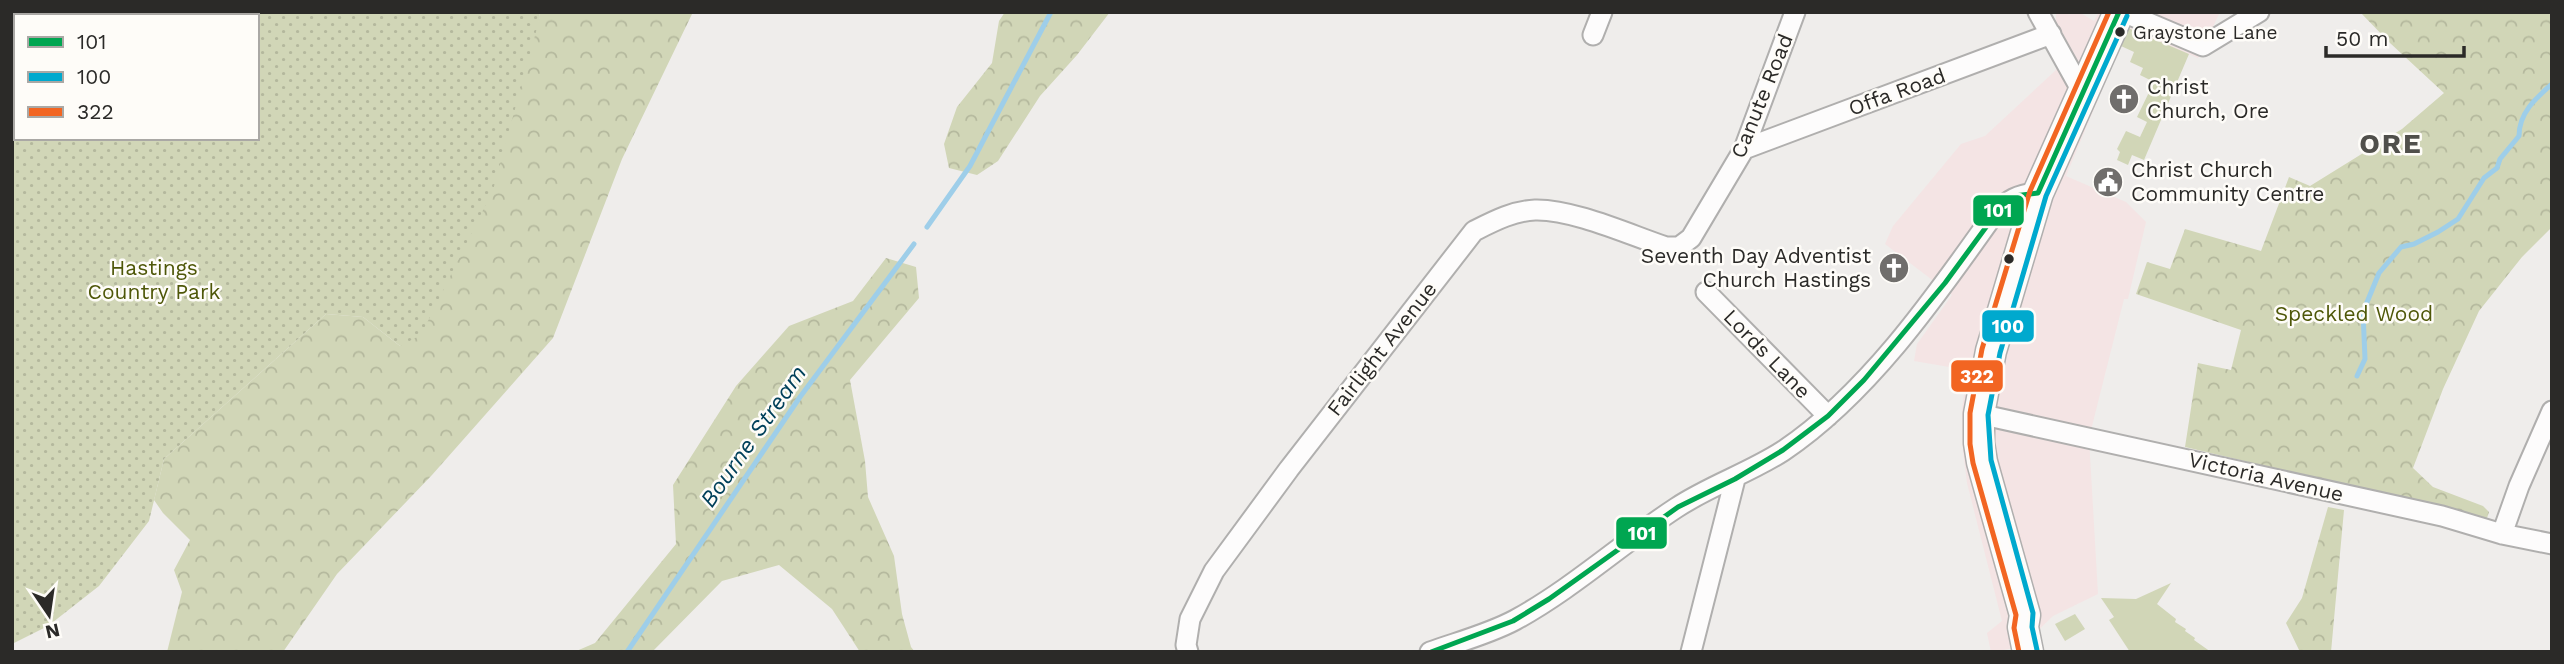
<svg xmlns="http://www.w3.org/2000/svg" width="2564" height="664" font-family="'Work Sans',sans-serif">
  <style>
    .commercial { fill: #f4e4e4 }
    .grass { fill: #d1d6b7 }
    .forest { fill: url(#forest-crowns) }
    .park { fill: url(#park-dots); fill-rule: evenodd }
    .lines { fill: none; stroke-linecap: round; stroke-linejoin: round }
    .stream { stroke: #9ecee9; stroke-width: 5 }
    .minor-casing { stroke: #b0afae; stroke-width: 23 }
    .highway-casing { stroke: #b0afae; stroke-width: 33 }
    .minor { stroke: #fdfcfc; stroke-width: 19 }
    .highway { stroke: #fdfcfc; stroke-width: 30 }
    .bus-1-casing { stroke: #fefcf8; stroke-width: 10 }
    .bus-2-casing { stroke: #fefcf8; stroke-width: 10 }
    .bus-3-casing { stroke: #fefcf8; stroke-width: 10 }
    .bus-1 { stroke: #00a651; stroke-width: 5 }
    .bus-2 { stroke: #00a9ce; stroke-width: 5 }
    .bus-3 { stroke: #f26522; stroke-width: 5 }
    .bus-dot { fill: #2b2a28; stroke: #fefcf8; stroke-width: 2.5 }
    .labels { text-anchor: middle; stroke-width: 5; stroke-linejoin: round; paint-order: stroke }
    .bus-label { font-size: 19px; fill: #2b2a28; stroke: #fefcf8; text-anchor: start }
    .poi-label { font-size: 21px; fill: #2b2a28; stroke: #fefcf8; text-anchor: start }
    .street-label { font-size: 21px; fill: #2b2a28; stroke: #fefcf8 }
    .park-label { font-size: 21px; fill: #4e5708; stroke: #fefcf8 }
    .water-label { font-size: 23px; font-style: italic; fill: #01405a; stroke: #fefcf8 }
    .district-label { font-size: 28px; font-weight: bold; letter-spacing: 2px; fill: #504f4b; stroke: #fefcf8 }
    .line-badge { stroke: #fefcf8; stroke-width: 2.5 }
    .badge-label { font-size: 19px; text-anchor: middle; font-weight: bold; fill: #fff }
  </style>
  <defs>
    <pattern id="forest-crowns" width="20" height="18" patternUnits="userSpaceOnUse" patternTransform="scale(1.75)"><rect width="20" height="18" fill="#d1d6b7"/><path d="M2 6a3 3 0 1 1 6 0M12 15a3 3 0 1 1 6 0" fill="none" stroke="#b4b89d"/></pattern>
    <pattern id="park-dots" width="8" height="8" patternUnits="userSpaceOnUse" patternTransform="scale(1.75)"><rect width="8" height="8" fill="#d1d6b7"/><path d="M2 2h.1M6 6h.1" fill="none" stroke="#b4b89d" stroke-width="1.8" stroke-linecap="round"/></pattern>
  </defs>
  <rect width="100%" height="100%" fill="#efedeb"/>
  <path class="commercial" d="M 2056,12 L 2067,12 L 2069,15 L 2072,12 L 2079,12 L 2094,21 L 2099,12 L 2220,12 L 2198,58 L 2128,28 L 2066,176 L 2126,202 L 2146,222 L 2128,299 L 2124,299 L 2089,438 L 2098,594 L 2053,616 L 2021,647 L 1991,652 L 1987,633 L 2002,621 L 1967,483 L 1963,451 L 1962,410 L 1967,370 L 1914,361 L 1917,344 L 1952,295 L 1885,244 L 1893,226 L 1961,144 L 1985,136 L 2056,70 Z"/>
  <path class="grass" d="M 2128,28 L 2189,54 L 2144,160 L 2132,155 L 2128,165 L 2117,160 L 2120,152 L 2117,149 L 2126,131 L 2140,137 L 2147,122 L 2137,117 L 2154,82 L 2140,75 L 2143,68 L 2130,62 L 2134,52 L 2121,46 Z
    M 2171,583 L 2157,604 L 2176,619 L 2175,622 L 2186,629 L 2185,631 L 2195,638 L 2194,640 L 2211,652 L 2130,652 L 2109,620 L 2114,617 L 2101,598 L 2136,599 Z
    M 2075,614 L 2085,629 L 2065,641 L 2055,624 Z"/>
  <path class="forest" d="M 539,12 L 693,12 L 622,159 L 553,338 L 432,475 L 337,574 L 283,652 L 167,652 L 182,592 L 174,570 L 190,540 L 163,513 L 154,500 L 164,459 L 326,314 L 363,317 L 400,346 L 540,17 Z
    M 1005,12 L 1110,12 L 1077,55 L 1040,96 L 998,161 L 977,175 L 949,168 L 944,144 L 957,107 L 992,63 L 999,21 Z
    M 2360,12 L 2552,12 L 2552,227 L 2522,257 L 2479,311 L 2443,389 L 2413,468 L 2433,487 L 2483,506 L 2489,512 L 2487,518 L 2185,447 L 2198,363 L 2231,370 L 2241,330 L 2136,294 L 2147,262 L 2170,269 L 2185,229 L 2261,251 L 2289,177 L 2310,186 L 2402,129 L 2444,93 L 2390,43 Z
    M 886,258 L 916,267 L 919,298 L 850,380 L 865,461 L 868,497 L 894,556 L 902,614 L 911,647 L 915,652 L 860,652 L 832,609 L 779,565 L 722,581 L 652,652 L 574,652 L 595,643 L 676,544 L 673,485 L 736,386 L 789,326 L 853,301 Z
    M 2328,507 L 2344,510 L 2331,652 L 2300,652 L 2286,623 L 2302,598 Z"/>
  <path class="park" d="M 12,12 L 539,12 L 540,17 L 493,190 L 421,335 L 400,346 L 363,317 L 326,314 L 164,459 L 149,521 L 99,586 L 48,626 L 12,644 ZM 16,16 L 257,16 L 257,138 L 16,138 Z"/>
  <g class="lines">
    <path class="stream" d="M 927,227 L 970,166 L 1051,12
      M 2357,376 L 2365,359 L 2363,312 L 2379,273 L 2401,247 L 2414,244 L 2438,232 L 2458,219 L 2484,178 L 2497,168 L 2500,159 L 2519,136 C 2519,113 2535,99 2552,84
      M 627,652 L 800,397 L 914,244"/>
    <g class="minor-casing">
      <path id="minor" d="M 2038,12 L 2084,95
        M 2123,12 L 2203,46 L 2259,12
        M 1593,35 L 1602,12
        M 1744,149 L 2051,34
        M 1706,292 L 1828,416
        M 1979,414 L 2442,516 L 2502,534 L 2552,544
        M 2502,534 L 2519,486 L 2552,411
        M 1188,652 L 1186,645 L 1190,619 L 1214,571 L 1289,469 L 1474,231 C 1494,221 1513,211 1535,210 C 1573,209 1630,235 1666,247 L 1679,247 L 1691,238 L 1744,149 L 1795,12
        M 1430,652 C 1458,642 1489,634 1515,620 C 1572,589 1621,544 1676,508 C 1709,486 1749,473 1783,451 C 1868,394 1936,296 1994,214 C 2008,200 2018,194 2038,193
        M 1691,652 L 1735,479"/>
    </g>
    <g class="highway-casing">
      <path id="highway" d="M 2028,652 L 2023,627 L 2025,615 L 1982,462 L 1979,443 L 1979,414 L 1991,351 L 2038,193 L 2119,12"/>
    </g>
    <use href="#minor" class="minor"/>
    <use href="#highway" class="highway"/>
    <g class="bus-1-casing">
      <path id="bus-1" d="M 1431,652 L 1513,621 L 1549,599 L 1678,507 L 1735,479 L 1783,450 L 1828,416 L 1864,380 L 1945,283 L 2003,204 L 2014,196 L 2038,193 L 2119,12"/>
    </g>
    <g class="bus-2-casing">
      <path id="bus-2" d="M 2037,650 L 2032,627 L 2033,613 L 1991,460 L 1988,415 L 2000,353 L 2046,196 L 2127,16"/>
    </g>
    <g class="bus-3-casing">
      <path id="bus-3" d="M 2019,652 L 2014,628 L 2016,615 L 1973,463 L 1970,444 L 1970,413 L 1982,349 L 2030,191 L 2109,12"/>
    </g>
    <use href="#bus-1" class="bus-1"/>
    <use href="#bus-2" class="bus-2"/>
    <use href="#bus-3" class="bus-3"/>
  </g>
  <defs>
    <g id="church-disc" transform="scale(1.575)"><circle r="9.5" fill="#706e6c" stroke="#fefcf8"/><path d="M-1.2-6h2.4v3.5h3.3v2.4h-3.3V6h-2.4V-.1h-3.3v-2.4h3.3Z" fill="#fff"/></g>
    <g id="civic-disc" transform="scale(1.575)"><circle r="9.5" fill="#706e6c" stroke="#fefcf8"/><path d="M-.6-6.5H3V-4.5H.6V-3L4-1V1h2V6H-6V1h2V-1L-.6-3ZM-1.2 2.5V6h2.4V2.5Z" fill="#fff"/></g>
  </defs>
  <g fill-rule="evenodd">
    <use href="#church-disc" x="2124" y="99"/>
    <use href="#civic-disc" x="2108" y="182"/>
    <use href="#church-disc" x="1894" y="268"/>
  </g>
  <g class="bus-dot">
    <circle cx="2120" cy="32" r="6"/>
    <circle cx="2009" cy="259" r="6"/>
  </g>
  <g class="labels">
    <g class="bus-label">
      <text x="2133" y="39">Graystone Lane</text>
    </g>
    <g class="poi-label">
      <text x="2147" y="94">Christ<tspan x="2147" dy="24">Church, Ore</tspan></text>
      <text x="2131" y="177">Christ Church<tspan x="2131" dy="24">Community Centre</tspan></text>
      <text x="1871" y="263" text-anchor="end">Seventh Day Adventist<tspan x="1871" dy="24">Church Hastings</tspan></text>
    </g>
    <g class="street-label">
      <text transform="translate(1897 92) rotate(-20)" y="7">Offa Road</text>
      <text transform="translate(1762 96) rotate(-68)" y="7">Canute Road</text>
      <text transform="translate(1382 349) rotate(-52)" y="7">Fairlight Avenue</text>
      <text transform="translate(1767 354) rotate(46)" y="7">Lords Lane</text>
      <text transform="translate(2266 477) rotate(13)" y="7">Victoria Avenue</text>
    </g>
    <g class="park-label">
      <text x="154" y="275">Hastings<tspan x="154" dy="24">Country Park</tspan></text>
      <text x="2354" y="321">Speckled Wood</text>
    </g>
    <g class="water-label">
      <text transform="translate(753 436) rotate(-55)" y="8">Bourne Stream</text>
    </g>
    <g class="district-label">
      <text x="2391" y="153">ORE</text>
    </g>
  </g>
  <g class="line-badge">
    <rect x="1972" y="194" width="53" height="33" rx="7" fill="#00a651"/>
    <rect x="1981" y="309" width="54" height="34" rx="7" fill="#00a9ce"/>
    <rect x="1950" y="359" width="54" height="34" rx="7" fill="#f26522"/>
    <rect x="1615" y="516" width="53" height="34" rx="7" fill="#00a651"/>
  </g>
  <g class="badge-label">
    <text x="1998" y="217">101</text>
    <text x="2008" y="333">100</text>
    <text x="1977" y="383">322</text>
    <text x="1642" y="540">101</text>
  </g>
  <rect width="2564" height="664" fill="none" stroke="#2b2a28" stroke-width="28"/>
  <rect x="14" y="14" width="245" height="126" fill="#fefcf8" stroke="#aaa8a5" stroke-width="2"/>
  <rect x="28" y="37" width="35" height="10" fill="#00a651" stroke="#aaa8a5" stroke-width="2"/>
  <text x="77" y="49" font-size="21" fill="#2b2a28">101</text>
  <rect x="28" y="72" width="35" height="10" fill="#00a9ce" stroke="#aaa8a5" stroke-width="2"/>
  <text x="77" y="84" font-size="21" fill="#2b2a28">100</text>
  <rect x="28" y="107" width="35" height="10" fill="#f26522" stroke="#aaa8a5" stroke-width="2"/>
  <text x="77" y="119" font-size="21" fill="#2b2a28">322</text>
  <g transform="translate(49 615) rotate(167)" stroke="#fefcf8" stroke-width="5" paint-order="stroke">
  <path d="M0-5L12 26L0 18L-12 26Z" fill="#2b2a28"/>
  <text y="-10" font-size="19" font-weight="bold" text-anchor="middle" fill="#2b2a28">N</text>
  </g>
  <path d="M2326 46v10h138v-10" fill="none" stroke="#2b2a28" stroke-width="3.5"/>
  <text x="2336" y="46" font-size="21" fill="#2b2a28" stroke="#fefcf8" stroke-width="5" paint-order="stroke">50 m</text>
</svg>
